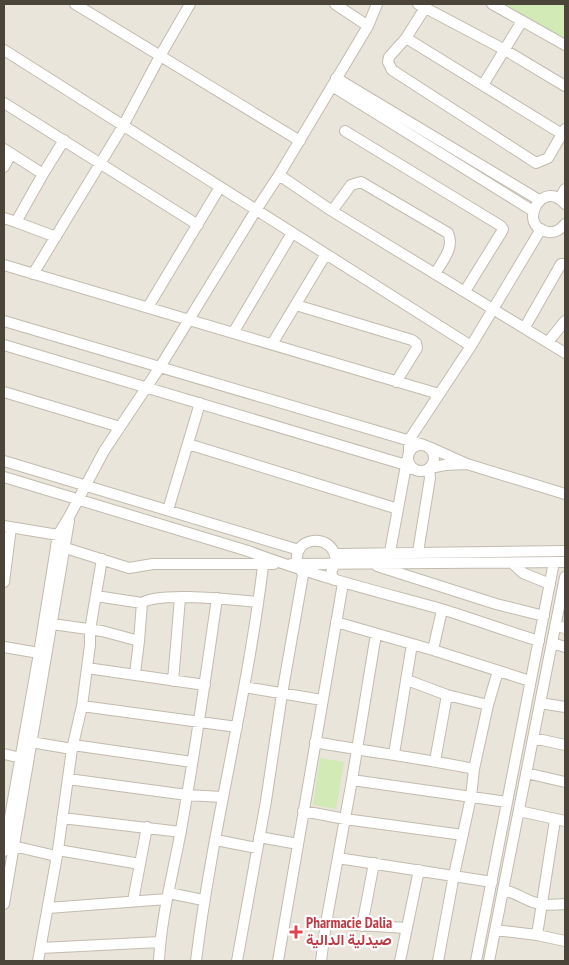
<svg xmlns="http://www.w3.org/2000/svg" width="569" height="965" font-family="'PT Sans Narrow',Vazirmatn,sans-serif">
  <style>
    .residential { fill: #eae5da }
    .green { fill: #d2eab5 }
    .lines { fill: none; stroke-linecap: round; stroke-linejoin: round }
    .minor-casing { stroke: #c2bbae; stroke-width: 12 }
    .minor { stroke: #fff; stroke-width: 10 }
    .health-dot { fill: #e0444e; stroke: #fff; stroke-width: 2 }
    .labels { text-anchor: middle; stroke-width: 4.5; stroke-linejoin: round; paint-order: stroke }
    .health-label { font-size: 15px; font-weight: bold; fill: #be3a42; stroke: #fff; text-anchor: start }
  </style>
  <rect width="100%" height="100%" fill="#f6f3ec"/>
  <path class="residential" d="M 4,4 L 565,4 L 565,961 L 4,961 Z"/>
  <path class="green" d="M 503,4 L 565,4 L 565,39 Z
    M 320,758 L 344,762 L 336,809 L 313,805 Z"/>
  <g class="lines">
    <g class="minor-casing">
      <path id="minor" d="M 75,4 L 300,141
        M 335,4 L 368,26
        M 418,4 L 505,50 L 565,86
        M 492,4 L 565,45
        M 425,8 L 406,38 L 389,57 L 388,62 L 392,70 L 536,163 L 548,158 L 565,129
        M 406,38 L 562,134
        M 4,50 L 471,346
        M 336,78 L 539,200
        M 483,85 L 522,21
        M 332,86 L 533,211
        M 4,103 L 198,225
        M 345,131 L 501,226 L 503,229 L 501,233 L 465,291
        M 4,149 L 43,174 L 64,140
        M 4,167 L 11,154
        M 279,175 L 332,211 L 565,353
        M 559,199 L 565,189
        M 565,204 C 542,177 516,227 548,232 C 555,233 561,229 565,224
        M 332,211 L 351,185 L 361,182 L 448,233 C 455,248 442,261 435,274
        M 4,218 L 16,222 L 43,174
        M 16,222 L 56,237
        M 4,265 L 439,394
        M 33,274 L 123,126 L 160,56 L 190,4
        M 296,305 L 412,340 L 416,343 L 417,348 L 396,382
        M 148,307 L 220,187
        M 4,321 L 424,445
        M 525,327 L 561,264 L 565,264
        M 233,333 L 292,233
        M 548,342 L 565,321
        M 272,344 L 326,254
        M 4,345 L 406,465 L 412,469
        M 4,392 L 120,427
        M 188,444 L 398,509
        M408 458a13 13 0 1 1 26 0a13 13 0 1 1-26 0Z
        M 429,447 L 467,464 L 445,465 L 430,468
        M 409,452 L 409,440 L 471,346 L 541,229
        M 4,461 L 299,550
        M 467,464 L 565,494
        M 4,477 L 248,551 C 311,575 376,591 441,609 C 474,619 506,631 539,641
        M 168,510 L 200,403
        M 4,526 L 64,536
        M 56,545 L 129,568 L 153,564 L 274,564
        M 390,552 L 407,460
        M 418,552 L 430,478 L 429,469
        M 335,554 L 565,551
        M 512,563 L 523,573 L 550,584
        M 291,564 L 565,562
        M 377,566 L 496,604 L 544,616
        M 4,582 L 11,527
        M 96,596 L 142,603
        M 336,622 L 433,650 L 530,681
        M 52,624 L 102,631 L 139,641 L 135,674
        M 556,626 L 565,628
        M 139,641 L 142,603 C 159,591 234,600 257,602
        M 552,643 L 565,647
        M 4,647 L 39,653
        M 433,650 L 442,610
        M 87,668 L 205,685
        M 407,680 L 447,695 L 488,705
        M 173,681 L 180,598
        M 244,687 L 322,700
        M 540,703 L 565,707
        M 82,706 L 237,727
        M 533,738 L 565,745
        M 31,742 L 72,749
        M 315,742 C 368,752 422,758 474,769
        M 73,745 L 192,762
        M 4,754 L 21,758
        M 394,754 L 412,644
        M 435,761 L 447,695
        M 526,773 L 565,782
        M 68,779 L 187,795 L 222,797
        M 352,780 L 507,802
        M 303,811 L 345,819 L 463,835
        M 519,811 L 565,821
        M 62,818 L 181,832
        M 259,837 L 298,844
        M 216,840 L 257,848
        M 13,846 L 56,856
        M 58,850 L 140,864
        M 4,851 L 39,653 L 58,535 L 70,515 L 104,451 L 160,367 L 256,210 L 279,175 L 368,26 L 377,4
        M 338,858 L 492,882
        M 503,890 C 514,892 522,898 533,902 C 543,906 555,905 565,904
        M 169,893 L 203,900
        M 133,901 L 147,827
        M 4,904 L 69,521
        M 48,908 L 167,899
        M 326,923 L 406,928
        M 362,926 L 374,863
        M 495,930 L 537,935 L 565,941
        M 537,935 L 555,820
        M 41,948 L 160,942
        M 38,961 L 58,850 L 72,749 L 82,706 L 90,645 L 90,630 L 102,559
        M 159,961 C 161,917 173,874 181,830 C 195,753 206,675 217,598
        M 196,961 C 212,829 247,699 263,566
        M 237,961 L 266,801 L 282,694 L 303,575 C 302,570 297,566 297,561 C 294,537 330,533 335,556 C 337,563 332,567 331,574 L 335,580
        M 278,961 L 343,583
        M 321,961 L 326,923 L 352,780 L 376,634
        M 400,961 L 419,870
        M 438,961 L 454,875 L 471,797 L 474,769 L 488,705 L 498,671
        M 476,961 L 554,562
        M 489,961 L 565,577"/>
    </g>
    <use href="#minor" class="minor"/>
  </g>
  <path class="health-dot" d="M293.5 924.5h5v5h5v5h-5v5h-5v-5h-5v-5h5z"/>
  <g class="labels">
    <g class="health-label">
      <text x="306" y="928">Pharmacie Dalia<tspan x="306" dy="17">صيدلية الدالية</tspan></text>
    </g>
  </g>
  <rect width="569" height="965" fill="none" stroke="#4b4439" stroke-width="10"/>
</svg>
